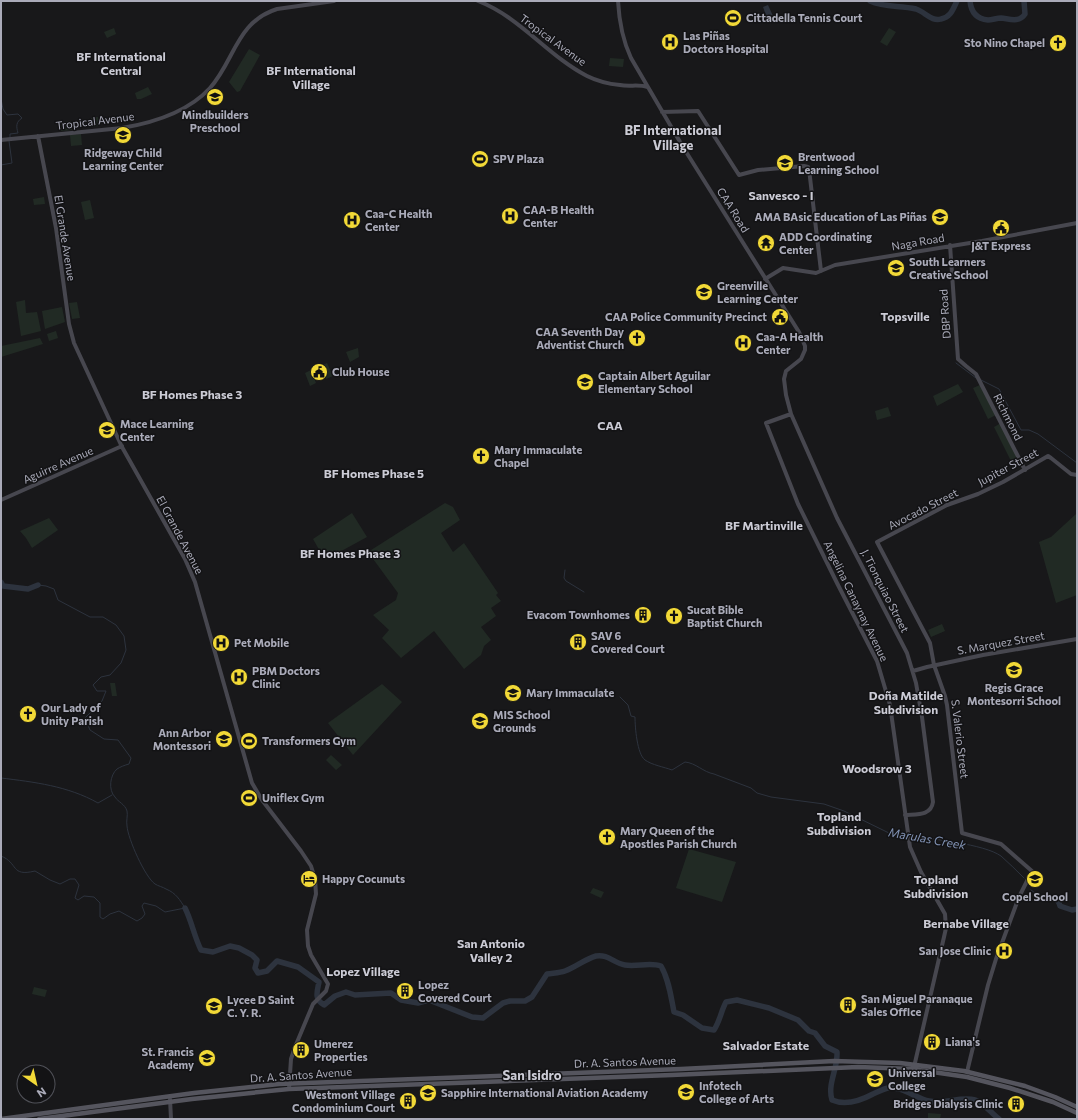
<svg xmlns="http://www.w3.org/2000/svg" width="1078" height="1120" font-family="Commissioner,sans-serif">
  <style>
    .green { fill: #212a24 }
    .water { fill: #2d333e }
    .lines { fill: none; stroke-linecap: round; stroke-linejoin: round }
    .stream { stroke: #2d333e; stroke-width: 1 }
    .river { stroke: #2d333e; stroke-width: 5.5 }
    .secondary { stroke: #47474f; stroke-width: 4 }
    .primary { stroke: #55555e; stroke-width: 4.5 }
    .labels { text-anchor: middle; stroke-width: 3; stroke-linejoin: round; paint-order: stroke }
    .poi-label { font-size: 11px; font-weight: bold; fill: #aaabb9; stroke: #131315; text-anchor: start }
    .street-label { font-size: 11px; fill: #aaabb9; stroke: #131315 }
    .neighbourhood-label { font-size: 12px; font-weight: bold; fill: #cbcbd5; stroke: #131315 }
    .water-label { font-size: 12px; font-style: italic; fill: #8192b4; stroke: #131315 }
    .quarter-label { font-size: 13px; font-weight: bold; fill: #cbcbd5; stroke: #131315 }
  </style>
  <rect width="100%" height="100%" fill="#18181a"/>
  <path class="green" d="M 114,28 L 116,34 L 107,38 L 104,32 Z
    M 889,28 L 896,32 L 887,46 L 880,42 Z
    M 249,49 L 260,55 L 240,91 L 237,92 L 229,82 Z
    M 610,58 L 624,59 L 623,67 L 609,66 Z
    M 148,87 L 152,94 L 141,99 L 137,99 L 135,93 Z
    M 98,117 L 99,126 L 92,127 L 91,118 Z
    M 71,121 L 72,130 L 61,131 L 60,122 Z
    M 81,134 L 82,145 L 71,146 L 70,135 Z
    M 486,154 L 487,162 L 474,163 L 474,155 Z
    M 44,197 L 45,204 L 34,205 L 33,199 Z
    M 90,200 L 94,218 L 85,220 L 81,202 Z
    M 25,300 L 26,313 L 37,312 L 41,331 L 21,336 L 16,302 Z
    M 77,302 L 80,318 L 72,319 L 69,303 Z
    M 62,307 L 65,322 L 45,329 L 42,311 Z
    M 56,331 L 58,338 L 49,341 L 47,334 Z
    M 40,338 L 43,344 L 1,357 L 1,346 Z
    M 358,348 L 359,357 L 350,362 L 346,352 Z
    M 327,363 L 333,376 L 326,379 L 321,366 Z
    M 311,370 L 316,383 L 310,386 L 305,373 Z
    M 958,384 L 963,392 L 937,406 L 933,396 Z
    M 980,385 L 996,415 L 988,419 L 973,388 Z
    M 888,407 L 891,416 L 877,420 L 875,411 Z
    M 1001,423 L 1018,459 L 1012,463 L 994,427 Z
    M 445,503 L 453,507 L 460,520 L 441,533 L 453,552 L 464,543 L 498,593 L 496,595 L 501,601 L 491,608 L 496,616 L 481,627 L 491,640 L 484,646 L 481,655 L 464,669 L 434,631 L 401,658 L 382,638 L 389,630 L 373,615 L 396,600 L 398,593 L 368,552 Z
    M 352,513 L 367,537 L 325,560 L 313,539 Z
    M 1076,514 L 1077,518 L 1077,595 L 1056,603 L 1039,542 L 1051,537 Z
    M 49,518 L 58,530 L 32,548 L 26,538 L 20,531 Z
    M 942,624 L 945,631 L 931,637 L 928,630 Z
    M 110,683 L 115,683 L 117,696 L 112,696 Z
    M 382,684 L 402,702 L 353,755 L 328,723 Z
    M 331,755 L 342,765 L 336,770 L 326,760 Z
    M 689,849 L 736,862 L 722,902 L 676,888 Z
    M 593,888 L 604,892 L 601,898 L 590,893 Z
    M 34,987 L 47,990 L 45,997 L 32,994 Z
    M 928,1113 L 941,1114 L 940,1119 L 928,1119 Z"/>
  <path class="water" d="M 768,5 L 773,16 L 767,18 L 763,7 Z"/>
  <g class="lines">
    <path class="stream" d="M 1,99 L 3,109 L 7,115 L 18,114 L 22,118 C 16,122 16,126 18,133 L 10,134 L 10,138
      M 1,165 L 12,163 L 9,141
      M 956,363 L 976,378
      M 981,380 L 999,389 L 1021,430 L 1029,430 L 1038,434 L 1077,463
      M 565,570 L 564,578 L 566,581 L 584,592
      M 620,697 L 628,705 L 631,716 L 635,717 C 635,727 637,754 645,760 C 652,765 664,767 672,770 L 685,762 C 696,763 703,772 714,774 L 751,788 L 757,793 L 771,797 L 824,804 L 844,811 L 891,834 L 907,836
      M 1,778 C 34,782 68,786 98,803 L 112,795
      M 910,836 C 932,839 984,844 1001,856 C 1009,863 1017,871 1024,878
      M 1,856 C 19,863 10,877 35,871 L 50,880 L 60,884 L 70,879 L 75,879 L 79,885 L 75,898 L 78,900 L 84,896 L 94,897 L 100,903 L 100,917 L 103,919 L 110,914 L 119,911 L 137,921 L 142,918 L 145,914 L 142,906 L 144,903 L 156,906 L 165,912 L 185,908 C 180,900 176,893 166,889 C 163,887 158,886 155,884 C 145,877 128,839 127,826 C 126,821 128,815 127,811 C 125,804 118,802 115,797 C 108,790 110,775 117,769 C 120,767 125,765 129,764 L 131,758 L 118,740 L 104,739 L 90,730 L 85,718 L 102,701 L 106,691 L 97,691 L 93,685 L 101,677 L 110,675 L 121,663 L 126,650 L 124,636 L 116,625 L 103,617 L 90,617 L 58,600 L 54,589 L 46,586 L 38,585
      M 1031,890 L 1040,897"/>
    <path class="river" d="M 870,1 C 885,8 900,5 916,9 C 925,12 932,22 941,19 C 951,17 953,9 957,1
      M 970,1 C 971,12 977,19 988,20 C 992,20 997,18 1001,18 C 1010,19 1019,23 1025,14 L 1024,1
      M 1,582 L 3,586 L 28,589 L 38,585
      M 1040,897 C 1050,898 1058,896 1060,906 L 1072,910 L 1077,909
      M 185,908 C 192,922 194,936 201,950 L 213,952 L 230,946 L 239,948 L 252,955 L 257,960 L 255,968 L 258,973 L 267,971 L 277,961 L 298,967 L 319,982 C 317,992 314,999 324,1005 L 335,996 L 346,992 L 355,995 L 391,993 L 401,1000 L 418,1003 L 429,1000 L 472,1017 L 483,1018 L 503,1003 L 510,1001 L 525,1001 L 532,997 L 547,974 C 553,973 560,973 565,971 C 576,967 585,959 596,956 C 608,954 614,963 625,965 C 637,967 650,962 661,966 C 669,980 671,997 674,1012 L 683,1015 L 702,1028 L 714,1030 C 720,1021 721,1011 726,1002 L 737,1000 L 769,1008 L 798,1020 L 809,1031 L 815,1033 L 825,1046 L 837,1052 C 838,1069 827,1084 832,1100 C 846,1106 860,1101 873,1094 C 878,1092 883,1089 888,1088 C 901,1086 916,1098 929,1101 C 944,1105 960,1096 975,1100 C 983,1102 991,1113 999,1119"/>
    <path class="secondary" d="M 478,1 C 520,17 548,56 587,76 C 597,81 609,84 620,85 C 629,87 639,84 647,87
      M 618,1 C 619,19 623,41 631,58 L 683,147 L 799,332 L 805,346 L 805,350 L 801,359 L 786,371 L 784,379 L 786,395 L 791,414 L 837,518 L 907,653 L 916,683 L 922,717 L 933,802 C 931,816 917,814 905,815
      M 662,112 L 698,111 L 739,175 L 758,170 L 804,166 L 808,167 L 809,169 L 821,271
      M 38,136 L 56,228 L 69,324 L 74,343 L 122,447 L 185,559 L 195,582 L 252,783 L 262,800 L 301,851 L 311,866 L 315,879 L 316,894 L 307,930 L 308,946 L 311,955 L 328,984 L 326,991 L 313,1004 L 295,1047 L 291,1059 L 289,1089
      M 1,140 L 122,128 C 152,123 188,112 210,88 C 235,60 236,22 277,9 L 334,1
      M 950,245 L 958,359 L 966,366 L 976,374 L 1025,470
      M 765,279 L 783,268 L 816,273 L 835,265 L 982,241 L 1077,223
      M 791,414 L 766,423 L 798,504 L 837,583 L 877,661 L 890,705 L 910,847 L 921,872 L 945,914 L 946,928 L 944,937 L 914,1067
      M 1,500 L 122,446
      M 913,671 L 927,667 L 983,655 L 1077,639
      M 1033,872 L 1001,844 L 962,833 L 947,705 L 945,696 L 934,665 L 930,643 L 877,542 L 947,505 L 978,494 L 1003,482 L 1048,456 L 1051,458 L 1071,474 L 1077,475
      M 967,1072 L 988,985 L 996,959 L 1019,897 L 1028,879 L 1033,872
      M 170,1099 L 171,1119"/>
    <path class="primary" d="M 1,1119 L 194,1093 L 279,1084 L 681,1069 L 834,1061 L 900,1063 L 964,1071 L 1025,1086 L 1055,1097 L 1077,1107
      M 39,1119 L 192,1099 L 289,1089 L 672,1075 L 858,1067 L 912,1069 L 967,1077 L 1010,1088 L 1053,1102 L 1077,1113"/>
  </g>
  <defs>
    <g id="stadium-disc" transform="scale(0.9)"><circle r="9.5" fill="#f2d937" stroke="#131315"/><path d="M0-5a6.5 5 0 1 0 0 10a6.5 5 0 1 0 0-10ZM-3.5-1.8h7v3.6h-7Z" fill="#111"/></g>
    <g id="hospital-disc" transform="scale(0.9)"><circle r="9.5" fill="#f2d937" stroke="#131315"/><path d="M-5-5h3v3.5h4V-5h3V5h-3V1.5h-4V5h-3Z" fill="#111"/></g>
    <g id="church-disc" transform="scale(0.9)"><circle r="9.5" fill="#f2d937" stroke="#131315"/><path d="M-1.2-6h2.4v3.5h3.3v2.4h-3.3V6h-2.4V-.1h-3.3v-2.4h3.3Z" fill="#111"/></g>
    <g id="school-disc" transform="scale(0.9)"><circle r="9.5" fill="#f2d937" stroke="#131315"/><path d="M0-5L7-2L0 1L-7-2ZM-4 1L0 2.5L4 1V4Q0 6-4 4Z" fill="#111"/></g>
    <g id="civic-disc" transform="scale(0.9)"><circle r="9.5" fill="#f2d937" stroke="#131315"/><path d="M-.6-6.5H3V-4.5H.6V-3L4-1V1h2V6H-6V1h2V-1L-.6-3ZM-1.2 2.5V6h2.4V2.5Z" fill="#111"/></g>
    <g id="temple-disc" transform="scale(0.9)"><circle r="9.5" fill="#f2d937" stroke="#131315"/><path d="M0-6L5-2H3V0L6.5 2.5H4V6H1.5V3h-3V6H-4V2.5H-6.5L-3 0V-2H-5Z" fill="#111"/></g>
    <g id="building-disc" transform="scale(0.9)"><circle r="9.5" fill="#f2d937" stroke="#131315"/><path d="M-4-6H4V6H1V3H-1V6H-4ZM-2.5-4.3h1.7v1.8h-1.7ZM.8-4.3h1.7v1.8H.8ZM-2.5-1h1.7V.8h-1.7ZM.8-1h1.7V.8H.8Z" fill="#111"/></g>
    <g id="hotel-disc" transform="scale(0.9)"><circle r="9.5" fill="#f2d937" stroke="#131315"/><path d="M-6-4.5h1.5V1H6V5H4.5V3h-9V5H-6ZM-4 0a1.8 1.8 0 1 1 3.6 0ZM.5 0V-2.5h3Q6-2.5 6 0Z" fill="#111"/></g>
    <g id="university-disc" transform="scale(0.9)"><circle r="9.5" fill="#f2d937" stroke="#131315"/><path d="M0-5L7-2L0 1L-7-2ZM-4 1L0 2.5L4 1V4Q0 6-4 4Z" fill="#111"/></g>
  </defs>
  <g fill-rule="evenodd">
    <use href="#stadium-disc" x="733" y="18"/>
    <use href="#hospital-disc" x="670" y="42"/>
    <use href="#church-disc" x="1058" y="43"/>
    <use href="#school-disc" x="215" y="97"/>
    <use href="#school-disc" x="123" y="135"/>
    <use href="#stadium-disc" x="480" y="159"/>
    <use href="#school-disc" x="785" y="163"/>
    <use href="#hospital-disc" x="510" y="216"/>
    <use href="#school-disc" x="940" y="217"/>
    <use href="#hospital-disc" x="352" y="220"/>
    <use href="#civic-disc" x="1001" y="228"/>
    <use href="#temple-disc" x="766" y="243"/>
    <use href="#school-disc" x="896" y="268"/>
    <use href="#school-disc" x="704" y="292"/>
    <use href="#civic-disc" x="780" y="317"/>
    <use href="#church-disc" x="637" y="338"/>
    <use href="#hospital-disc" x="743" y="343"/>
    <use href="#civic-disc" x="319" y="372"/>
    <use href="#school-disc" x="585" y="382"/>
    <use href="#school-disc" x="107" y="430"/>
    <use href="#church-disc" x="481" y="456"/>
    <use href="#building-disc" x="643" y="615"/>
    <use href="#church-disc" x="674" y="616"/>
    <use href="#building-disc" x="578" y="642"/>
    <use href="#hospital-disc" x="221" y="643"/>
    <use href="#school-disc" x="1014" y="670"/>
    <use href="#hospital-disc" x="239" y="677"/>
    <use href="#school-disc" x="513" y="693"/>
    <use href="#church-disc" x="28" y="714"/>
    <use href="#school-disc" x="480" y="721"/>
    <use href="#school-disc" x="224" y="739"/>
    <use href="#stadium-disc" x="249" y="741"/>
    <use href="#stadium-disc" x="249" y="798"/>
    <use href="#church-disc" x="607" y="837"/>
    <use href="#hotel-disc" x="309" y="879"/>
    <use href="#school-disc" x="1035" y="879"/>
    <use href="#hospital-disc" x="1004" y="951"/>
    <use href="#building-disc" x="405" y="991"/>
    <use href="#building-disc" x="848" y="1005"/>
    <use href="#school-disc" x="214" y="1006"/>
    <use href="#building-disc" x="932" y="1042"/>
    <use href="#building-disc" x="301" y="1050"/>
    <use href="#school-disc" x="207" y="1058"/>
    <use href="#university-disc" x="875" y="1079"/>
    <use href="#university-disc" x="686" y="1092"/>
    <use href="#school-disc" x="428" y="1093"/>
    <use href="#building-disc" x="408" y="1101"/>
    <use href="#building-disc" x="1016" y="1104"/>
  </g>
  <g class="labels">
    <g class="poi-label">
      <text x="746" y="22">Cittadella Tennis Court</text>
      <text x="683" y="40">Las Piñas<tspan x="683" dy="13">Doctors Hospital</tspan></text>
      <text x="1045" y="47" text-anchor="end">Sto Nino Chapel</text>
      <text x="215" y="119" text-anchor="middle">Mindbuilders<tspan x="215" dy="13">Preschool</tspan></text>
      <text x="123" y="157" text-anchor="middle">Ridgeway Child<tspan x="123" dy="13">Learning Center</tspan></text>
      <text x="798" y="161">Brentwood<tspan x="798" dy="13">Learning School</tspan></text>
      <text x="493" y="163">SPV Plaza</text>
      <text x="523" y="214">CAA-B Health<tspan x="523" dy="13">Center</tspan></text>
      <text x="365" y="218">Caa-C Health<tspan x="365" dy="13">Center</tspan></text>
      <text x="927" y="221" text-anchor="end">AMA BAsic Education of Las Piñas</text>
      <text x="779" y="241">ADD Coordinating<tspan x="779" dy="13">Center</tspan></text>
      <text x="1001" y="250" text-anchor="middle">J&amp;T Express</text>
      <text x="909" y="266">South Learners<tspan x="909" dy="13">Creative School</tspan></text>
      <text x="717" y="290">Greenville<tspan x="717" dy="13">Learning Center</tspan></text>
      <text x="767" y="321" text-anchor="end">CAA Police Community Precinct</text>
      <text x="624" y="336" text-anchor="end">CAA Seventh Day<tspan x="624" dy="13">Adventist Church</tspan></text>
      <text x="756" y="341">Caa-A Health<tspan x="756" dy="13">Center</tspan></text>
      <text x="332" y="376">Club House</text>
      <text x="598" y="380">Captain Albert Aguilar<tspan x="598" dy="13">Elementary School</tspan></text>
      <text x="120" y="428">Mace Learning<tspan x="120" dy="13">Center</tspan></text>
      <text x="494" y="454">Mary Immaculate<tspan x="494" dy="13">Chapel</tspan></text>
      <text x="687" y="614">Sucat Bible<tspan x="687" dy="13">Baptist Church</tspan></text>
      <text x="630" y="619" text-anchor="end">Evacom Townhomes</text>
      <text x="591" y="640">SAV 6<tspan x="591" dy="13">Covered Court</tspan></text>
      <text x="234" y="647">Pet Mobile</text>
      <text x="252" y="675">PBM Doctors<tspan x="252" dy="13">Clinic</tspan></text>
      <text x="1014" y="692" text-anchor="middle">Regis Grace<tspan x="1014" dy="13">Montesorri School</tspan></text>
      <text x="526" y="697">Mary Immaculate</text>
      <text x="41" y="712">Our Lady of<tspan x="41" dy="13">Unity Parish</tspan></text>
      <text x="493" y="719">MIS School<tspan x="493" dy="13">Grounds</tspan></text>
      <text x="211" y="737" text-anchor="end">Ann Arbor<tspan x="211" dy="13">Montessori</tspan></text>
      <text x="262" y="745">Transformers Gym</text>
      <text x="262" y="802">Uniflex Gym</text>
      <text x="620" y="835">Mary Queen of the<tspan x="620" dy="13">Apostles Parish Church</tspan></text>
      <text x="322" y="883">Happy Cocunuts</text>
      <text x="1035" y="901" text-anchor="middle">Copel School</text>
      <text x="991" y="955" text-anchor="end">San Jose Clinic</text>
      <text x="418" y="989">Lopez<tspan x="418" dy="13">Covered Court</tspan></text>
      <text x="861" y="1003">San Miguel Paranaque<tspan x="861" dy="13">Sales Office</tspan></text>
      <text x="227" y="1004">Lycee D Saint<tspan x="227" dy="13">C. Y. R.</tspan></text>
      <text x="945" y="1046">Liana's</text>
      <text x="314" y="1048">Umerez<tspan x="314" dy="13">Properties</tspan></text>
      <text x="194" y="1056" text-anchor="end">St. Francis<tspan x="194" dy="13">Academy</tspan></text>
      <text x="888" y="1077">Universal<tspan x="888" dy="13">College</tspan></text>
      <text x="699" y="1090">Infotech<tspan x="699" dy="13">College of Arts</tspan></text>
      <text x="441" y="1097">Sapphire International Aviation Academy</text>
      <text x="395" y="1099" text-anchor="end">Westmont Village<tspan x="395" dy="13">Condominium Court</tspan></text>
      <text x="1003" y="1108" text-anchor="end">Bridges Dialysis Clinic</text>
    </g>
    <g class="street-label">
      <text transform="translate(553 40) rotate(36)" y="4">Tropical Avenue</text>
      <text transform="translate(95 121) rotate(-7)" y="4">Tropical Avenue</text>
      <text transform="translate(733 210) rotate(58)" y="4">CAA Road</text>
      <text transform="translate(65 238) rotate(81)" y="4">El Grande Avenue</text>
      <text transform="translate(918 242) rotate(-10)" y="4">Naga Road</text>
      <text transform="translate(945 314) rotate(-94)" y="4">DBP Road</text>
      <text transform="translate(1008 417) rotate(63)" y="4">Richmond</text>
      <text transform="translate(58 465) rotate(-24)" y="4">Aguirre Avenue</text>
      <text transform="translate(1008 467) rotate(-28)" y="4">Jupiter Street</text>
      <text transform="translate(923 509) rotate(-27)" y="4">Avocado Street</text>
      <text transform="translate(180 535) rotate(62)" y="4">El Grande Avenue</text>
      <text transform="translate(885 591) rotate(63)" y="4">J. Tionquiao Street</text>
      <text transform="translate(856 601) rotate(64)" y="4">Angelina Canaynay Avenue</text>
      <text transform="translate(1001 643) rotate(-10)" y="4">S. Marquez Street</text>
      <text transform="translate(960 739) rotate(83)" y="4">S. Valerio Street</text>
      <text transform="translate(625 1062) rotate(-2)" y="4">Dr. A. Santos Avenue</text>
      <text transform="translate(301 1075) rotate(-4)" y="4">Dr. A. Santos Avenue</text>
    </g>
    <g class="neighbourhood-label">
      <text x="121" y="61">BF International<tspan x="121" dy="14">Central</tspan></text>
      <text x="311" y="75">BF International<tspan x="311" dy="14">Village</tspan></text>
      <text x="781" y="200">Sanvesco - I</text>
      <text x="905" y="321">Topsville</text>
      <text x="192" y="399">BF Homes Phase 3</text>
      <text x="610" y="430">CAA</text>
      <text x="374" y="478">BF Homes Phase 5</text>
      <text x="764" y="530">BF Martinville</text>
      <text x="350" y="558">BF Homes Phase 3</text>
      <text x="906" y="700">Doña Matilde<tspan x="906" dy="14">Subdivision</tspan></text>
      <text x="877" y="773">Woodsrow 3</text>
      <text x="839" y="821">Topland<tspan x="839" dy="14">Subdivision</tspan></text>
      <text x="936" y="884">Topland<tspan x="936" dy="14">Subdivision</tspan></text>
      <text x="966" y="928">Bernabe Village</text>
      <text x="491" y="948">San Antonio<tspan x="491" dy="14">Valley 2</tspan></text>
      <text x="363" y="976">Lopez Village</text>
      <text x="766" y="1050">Salvador Estate</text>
    </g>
    <g class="water-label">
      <text transform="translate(927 839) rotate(10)" y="4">Marulas Creek</text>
    </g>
    <g class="quarter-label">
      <text x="673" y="135">BF International<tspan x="673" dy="15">Village</tspan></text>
      <text x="532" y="1080">San Isidro</text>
    </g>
  </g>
  <rect width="1078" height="1120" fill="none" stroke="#aaabb9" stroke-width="4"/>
  <g transform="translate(36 1084) rotate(146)"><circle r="19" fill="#131315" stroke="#4f5057"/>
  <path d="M0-3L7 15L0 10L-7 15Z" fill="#f2d937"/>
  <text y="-6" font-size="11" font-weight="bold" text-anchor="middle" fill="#aaabb9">N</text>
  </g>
</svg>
